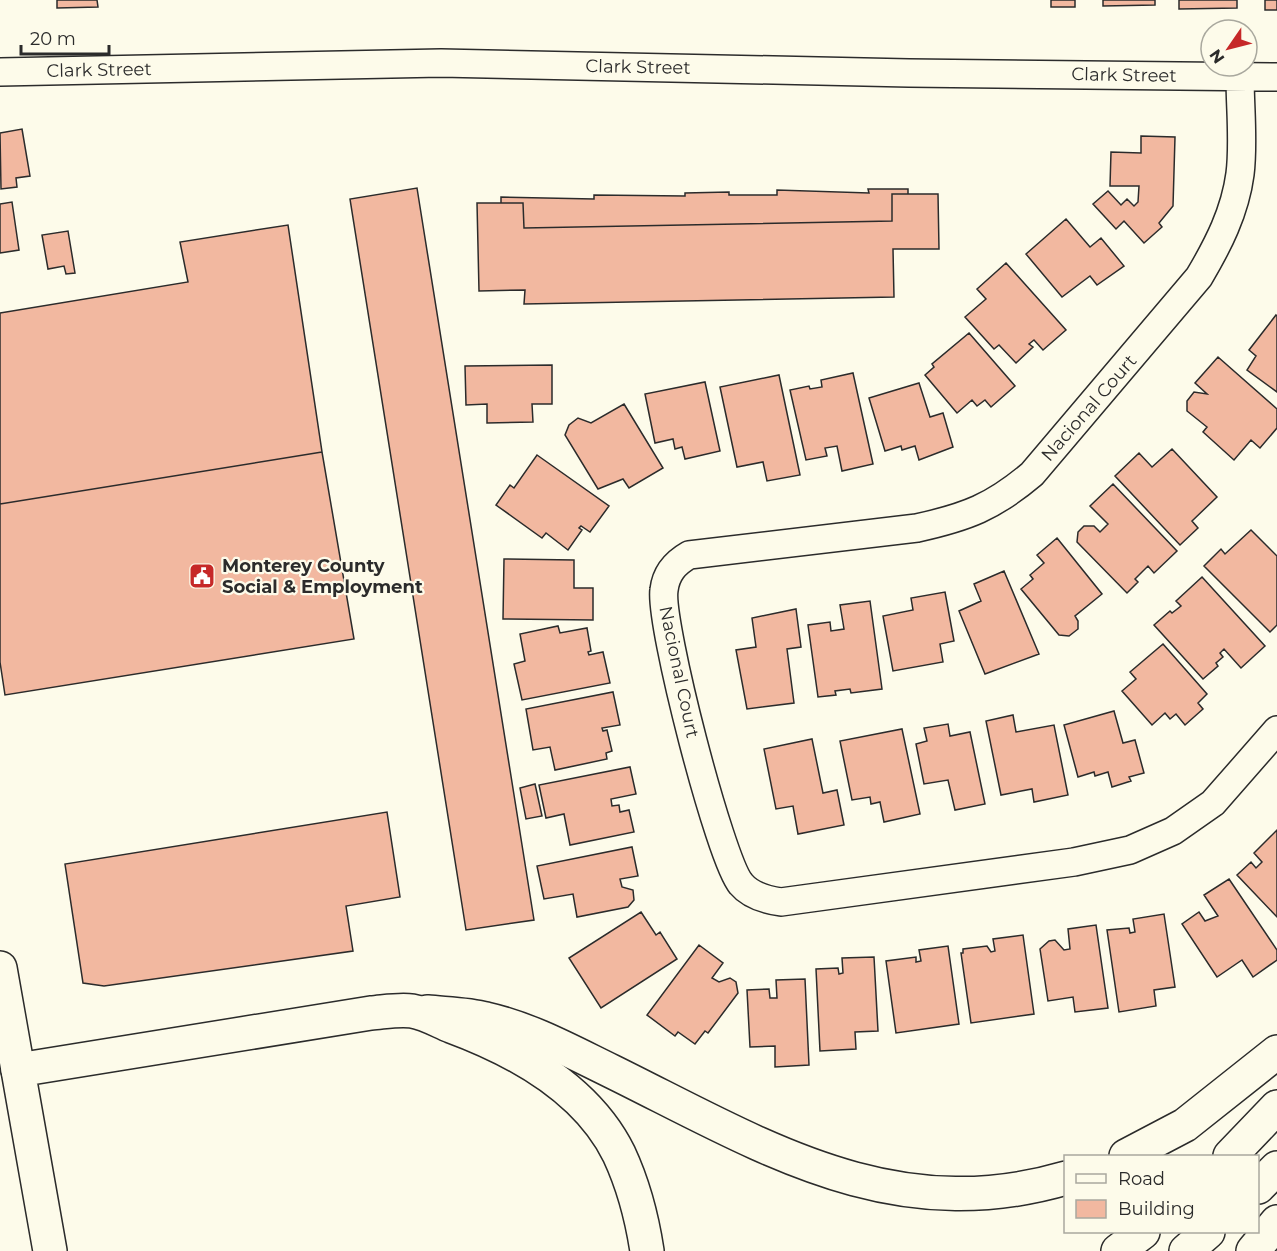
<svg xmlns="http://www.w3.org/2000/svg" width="1277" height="1251" font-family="Montserrat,sans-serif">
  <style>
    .building { fill: #f2b8a0; stroke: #2b2b2b; stroke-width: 1.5 }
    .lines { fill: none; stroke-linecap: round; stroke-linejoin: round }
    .street-casing { stroke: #2b2b2b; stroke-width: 30 }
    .primary-casing { stroke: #2b2b2b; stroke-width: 36 }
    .highway-casing { stroke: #2b2b2b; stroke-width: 36 }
    .street { stroke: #fdfbea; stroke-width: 27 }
    .primary { stroke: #fdfbea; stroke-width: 33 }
    .highway { stroke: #fdfbea; stroke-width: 33 }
    .labels { text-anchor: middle; stroke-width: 4.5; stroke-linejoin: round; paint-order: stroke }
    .street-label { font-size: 18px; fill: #2b2b2b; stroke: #fdfbea }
    .poi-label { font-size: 18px; font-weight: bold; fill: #2b2b2b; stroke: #fdfbea; text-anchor: start }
  </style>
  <rect width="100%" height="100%" fill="#fdfbea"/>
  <path class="building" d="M 57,0 L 97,0 L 98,7 L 57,8 Z
    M 1051,0 L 1075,0 L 1075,7 L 1051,7 Z
    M 1103,0 L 1155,0 L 1155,5 L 1103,6 Z
    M 1179,0 L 1237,0 L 1237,8 L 1179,9 Z
    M 1265,0 L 1277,0 L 1277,10 L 1265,10 Z
    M 22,129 L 30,176 L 16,178 L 17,187 L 1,189 L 0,133 Z
    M 1141,136 L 1175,137 L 1173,206 L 1159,223 L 1162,227 L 1144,243 L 1124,221 L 1116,229 L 1093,204 L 1108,191 L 1121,205 L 1127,199 L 1134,206 L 1138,202 L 1139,186 L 1110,186 L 1111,152 L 1141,153 Z
    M 417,188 L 534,920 L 466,930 L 350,199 Z
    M 868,189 L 908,189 L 908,194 L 892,194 L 892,221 L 524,228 L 523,203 L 501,203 L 501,197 L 594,199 L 594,195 L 685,196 L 685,193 L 729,192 L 729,195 L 777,195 L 777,190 L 869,193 Z
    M 892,194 L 938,194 L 939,249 L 893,249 L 894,297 L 524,304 L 525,290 L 479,291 L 477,203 L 523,203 L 524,228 L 892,221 Z
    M 12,202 L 19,250 L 0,253 L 0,204 Z
    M 1066,219 L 1090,247 L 1101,238 L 1124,266 L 1097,285 L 1090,276 L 1062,297 L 1026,254 Z
    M 288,225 L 322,452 L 0,504 L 0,313 L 188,282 L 180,242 Z
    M 68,231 L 75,273 L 66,274 L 64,266 L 48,269 L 42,235 Z
    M 1006,263 L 1066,330 L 1043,350 L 1034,340 L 1029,344 L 1033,347 L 1016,363 L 999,345 L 994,349 L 965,317 L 986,299 L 977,289 Z
    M 1276,315 L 1277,316 L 1277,392 L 1247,370 L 1256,356 L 1249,350 Z
    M 969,333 L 1015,386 L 991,407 L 985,400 L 977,406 L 972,400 L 957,413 L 925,375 L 934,367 L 932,364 Z
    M 1218,357 L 1277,409 L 1277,428 L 1260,448 L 1251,440 L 1234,460 L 1203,432 L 1207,427 L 1187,411 L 1187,401 L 1194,392 L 1207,394 L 1195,383 Z
    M 552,365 L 552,404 L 532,404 L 533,422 L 487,423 L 487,404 L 466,405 L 465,366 Z
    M 853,373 L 873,464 L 842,471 L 837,446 L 825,448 L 827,456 L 806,460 L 790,390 L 809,386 L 810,389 L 822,387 L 821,380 Z
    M 779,375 L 800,475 L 767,481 L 763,462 L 737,467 L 720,387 Z
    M 705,382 L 720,451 L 685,459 L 682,447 L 675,449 L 673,439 L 655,443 L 645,394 Z
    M 919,383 L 930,417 L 943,413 L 953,447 L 919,460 L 915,446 L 902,450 L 901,446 L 885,451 L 869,398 Z
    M 624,404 L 663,468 L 629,488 L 623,479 L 598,489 L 565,435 L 569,425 L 578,418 L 591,423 Z
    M 1172,449 L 1217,497 L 1192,521 L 1198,528 L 1180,545 L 1115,476 L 1139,453 L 1152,467 Z
    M 322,452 L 354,639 L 5,695 L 0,662 L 0,504 Z
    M 537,455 L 609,506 L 590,532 L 581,526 L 579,528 L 582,530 L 568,550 L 546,533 L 542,538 L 496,505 L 510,485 L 514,488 Z
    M 1113,484 L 1177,551 L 1154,573 L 1148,566 L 1135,579 L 1138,582 L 1127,593 L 1077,542 L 1078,532 L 1084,526 L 1094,526 L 1100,532 L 1108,524 L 1090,506 Z
    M 1251,530 L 1277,556 L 1277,625 L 1270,632 L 1204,566 L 1221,549 L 1225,554 Z
    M 1057,538 L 1102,594 L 1075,616 L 1078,621 L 1078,629 L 1069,636 L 1059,635 L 1021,589 L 1033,579 L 1030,575 L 1044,563 L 1037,555 Z
    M 504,559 L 574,560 L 574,588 L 593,588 L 593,620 L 503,619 Z
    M 1004,571 L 1039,654 L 985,674 L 959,611 L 981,601 L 974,584 Z
    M 1202,577 L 1265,646 L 1241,668 L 1224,649 L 1220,653 L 1223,657 L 1216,663 L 1218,666 L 1203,679 L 1154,625 L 1170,611 L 1172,613 L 1181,606 L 1176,601 Z
    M 945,592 L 954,641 L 940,644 L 943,662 L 893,671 L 883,616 L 913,610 L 911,598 Z
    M 870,601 L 882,689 L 851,693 L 850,689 L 835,691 L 836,695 L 818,697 L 808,625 L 830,622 L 831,631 L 844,629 L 840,605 Z
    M 796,609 L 801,647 L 787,649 L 794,703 L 747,709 L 736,650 L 756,647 L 752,618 Z
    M 558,626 L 560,633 L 587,628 L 591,651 L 588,652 L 589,655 L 603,652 L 610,683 L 522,700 L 514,664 L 525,661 L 520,634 Z
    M 1163,644 L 1207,694 L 1198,703 L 1203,709 L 1185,725 L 1176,714 L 1170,719 L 1165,713 L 1152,725 L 1122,691 L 1136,679 L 1130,672 Z
    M 613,692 L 620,725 L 602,728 L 603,731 L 607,730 L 612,751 L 606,753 L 607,759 L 555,770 L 550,747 L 533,750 L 526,709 Z
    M 1114,711 L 1123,743 L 1135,740 L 1144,773 L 1129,777 L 1131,781 L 1112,787 L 1108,772 L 1095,776 L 1094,772 L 1078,777 L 1064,725 Z
    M 1013,715 L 1016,732 L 1054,725 L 1068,795 L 1034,802 L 1032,789 L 1001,795 L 986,721 Z
    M 948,724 L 950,736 L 970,732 L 985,804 L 955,810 L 948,780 L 924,784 L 916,744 L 927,741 L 924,728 Z
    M 902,729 L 920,814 L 884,822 L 880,802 L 871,804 L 870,797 L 852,800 L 840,741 Z
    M 812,739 L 823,793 L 837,790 L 844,825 L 798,834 L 793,806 L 776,809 L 764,749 Z
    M 630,767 L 636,794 L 611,799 L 612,806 L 619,805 L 620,812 L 629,810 L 634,832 L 570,845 L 564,814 L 546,818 L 539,785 Z
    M 535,784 L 542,816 L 526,819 L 520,788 Z
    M 387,812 L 400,897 L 346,906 L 353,951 L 104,986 L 83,983 L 65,864 Z
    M 1277,830 L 1277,917 L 1237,875 L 1251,862 L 1256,868 L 1262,862 L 1254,853 Z
    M 632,847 L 638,876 L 620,879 L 622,887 L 633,890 L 634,900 L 628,907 L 577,917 L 573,894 L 544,899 L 537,866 Z
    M 1229,879 L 1277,950 L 1277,960 L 1253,977 L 1242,960 L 1217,977 L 1182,924 L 1199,912 L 1205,921 L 1218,916 L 1204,895 Z
    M 641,912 L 656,935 L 660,932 L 677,959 L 601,1008 L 569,958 Z
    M 1164,914 L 1175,987 L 1154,990 L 1156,1006 L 1119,1012 L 1107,930 L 1129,928 L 1130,933 L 1135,932 L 1133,919 Z
    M 1096,925 L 1108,1008 L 1075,1012 L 1073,997 L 1048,1001 L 1040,949 L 1049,941 L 1055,940 L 1064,950 L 1070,949 L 1068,929 Z
    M 1023,935 L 1034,1014 L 971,1023 L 961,953 L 963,953 L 963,949 L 987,946 L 991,952 L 995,951 L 993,939 Z
    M 699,945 L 723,963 L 712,978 L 719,982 L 730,978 L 736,982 L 738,993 L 708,1033 L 705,1031 L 695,1044 L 678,1032 L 675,1036 L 647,1015 Z
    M 948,946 L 959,1024 L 896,1033 L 886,961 L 916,957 L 916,962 L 921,961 L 919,950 Z
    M 874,957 L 878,1031 L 855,1032 L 856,1049 L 820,1051 L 816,969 L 838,968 L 839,974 L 843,973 L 842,958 Z
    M 805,979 L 809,1065 L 775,1067 L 775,1046 L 750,1047 L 747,990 L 769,989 L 770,998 L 777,998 L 776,980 Z"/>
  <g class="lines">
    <g class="street-casing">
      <path id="street" d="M 0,72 L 441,63 L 909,73 L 1277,77
        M 1240,76 C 1240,108 1244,143 1240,174 C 1235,212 1218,245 1199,277 L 1032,474 C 993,507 967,517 917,528 L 689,555 C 675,563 666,573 664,590 C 659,623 720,860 741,884 C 751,896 767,900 781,902 L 1074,862 L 1130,850 L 1173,831 L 1213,803 L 1277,730"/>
    </g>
    <g class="primary-casing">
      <path id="primary" d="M 0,968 L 18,1070
        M 427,1012 C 446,1014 467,1014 486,1019 C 530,1029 570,1051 611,1071 C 761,1145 891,1229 1066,1178
        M 1126,1156 L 1185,1125 L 1277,1052
        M 1230,1156 L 1277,1107
        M 1258,1187 L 1277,1168
        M 1118,1251 L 1143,1232
        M 1186,1251 L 1208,1232
        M 1253,1251 L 1277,1222"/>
    </g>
    <g class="highway-casing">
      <path id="highway" d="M 50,1251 L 18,1070 L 371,1013 C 384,1012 400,1009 412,1011 C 425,1013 439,1021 451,1026 C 516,1050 587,1089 619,1154 C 633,1184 642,1218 647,1251"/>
    </g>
    <use href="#street" class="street"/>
    <use href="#primary" class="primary"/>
    <use href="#highway" class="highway"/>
  </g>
  <defs>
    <g id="civic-square" transform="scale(1.35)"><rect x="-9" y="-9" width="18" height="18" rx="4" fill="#c62828" stroke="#fdfbea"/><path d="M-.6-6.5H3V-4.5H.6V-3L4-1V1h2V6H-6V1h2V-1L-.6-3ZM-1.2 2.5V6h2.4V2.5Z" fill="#fff"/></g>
  </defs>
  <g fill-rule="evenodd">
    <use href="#civic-square" x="202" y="576"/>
  </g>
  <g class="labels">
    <g class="street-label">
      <text transform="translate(638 67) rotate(1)" y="6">Clark Street</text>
      <text transform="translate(99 70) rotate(-1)" y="6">Clark Street</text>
      <text transform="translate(1124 75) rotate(1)" y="6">Clark Street</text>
      <text transform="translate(1089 408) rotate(-49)" y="6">Nacional Court</text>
      <text transform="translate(679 672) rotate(78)" y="6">Nacional Court</text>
    </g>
    <g class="poi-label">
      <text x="222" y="572">Monterey County<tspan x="222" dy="21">Social &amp; Employment</tspan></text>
    </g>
  </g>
  <rect x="1064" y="1155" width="195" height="78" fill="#fdfbea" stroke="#a9a89e" stroke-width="1.5"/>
  <rect x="1076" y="1174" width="30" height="9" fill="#fdfbea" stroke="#a9a89e" stroke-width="1.5"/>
  <text x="1118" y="1185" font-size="18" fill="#2b2b2b">Road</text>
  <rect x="1076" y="1200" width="30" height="18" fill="#f2b8a0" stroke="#a9a89e" stroke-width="1.5"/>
  <text x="1118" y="1215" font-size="18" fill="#2b2b2b">Building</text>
  <g transform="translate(1229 48) rotate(235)"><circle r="28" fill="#fdfbea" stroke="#a9a89e" stroke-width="1.5"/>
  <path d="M0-4.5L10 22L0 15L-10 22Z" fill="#c62828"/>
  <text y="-9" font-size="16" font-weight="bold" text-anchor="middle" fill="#2b2b2b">N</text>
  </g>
  <path d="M21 45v9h88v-9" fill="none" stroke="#2b2b2b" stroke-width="3"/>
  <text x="30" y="45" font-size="18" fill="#2b2b2b" stroke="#fdfbea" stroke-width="4.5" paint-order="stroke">20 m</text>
</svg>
